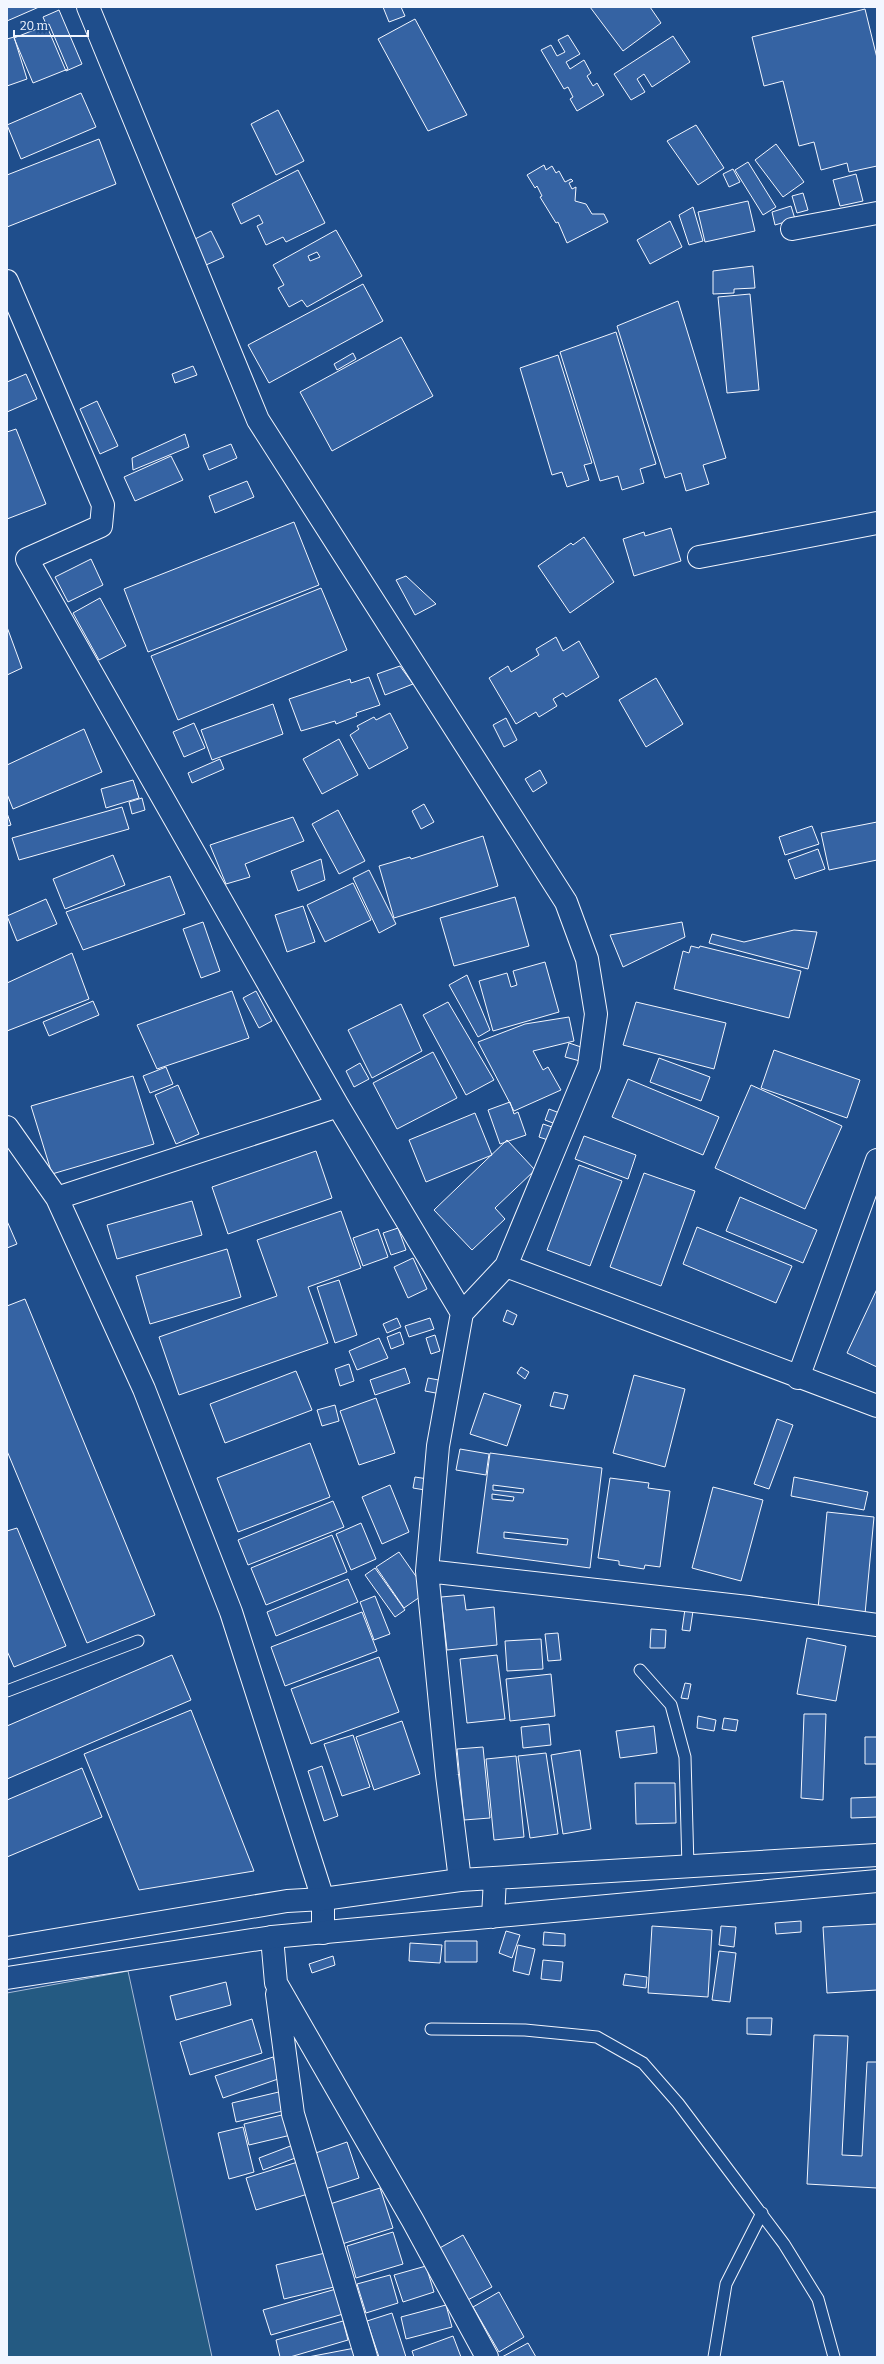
<svg xmlns="http://www.w3.org/2000/svg" width="884" height="2364" font-family="Bitter,serif">
  <style>
    .green { fill: #245a82; stroke: #a8bbd7 }
    .building { fill: #3563a3; stroke: #f2f6ff; fill-rule: evenodd }
    .lines { fill: none; stroke-linecap: round; stroke-linejoin: round }
    .service-casing { stroke: #f2f6ff; stroke-width: 13 }
    .minor-casing { stroke: #f2f6ff; stroke-width: 24 }
    .tertiary-casing { stroke: #f2f6ff; stroke-width: 24 }
    .service { stroke: #1f4e8c; stroke-width: 11 }
    .minor { stroke: #1f4e8c; stroke-width: 22 }
    .tertiary { stroke: #1f4e8c; stroke-width: 22 }
  </style>
  <rect width="100%" height="100%" fill="#1f4e8c"/>
  <path class="green" d="M 128,1971 L 212,2357 L 7,2357 L 7,1993 Z"/>
  <path class="building" d="M 7,7 L 39,7 L 7,21 Z
    M 383,7 L 401,7 L 405,16 L 389,22 Z
    M 590,7 L 650,7 L 661,23 L 623,51 Z
    M 865,9 L 877,58 L 877,166 L 849,172 L 847,163 L 821,170 L 814,142 L 799,146 L 783,81 L 764,86 L 752,37 Z
    M 59,10 L 82,64 L 66,71 L 43,17 Z
    M 415,19 L 467,115 L 428,131 L 378,39 Z
    M 49,24 L 68,69 L 33,83 L 14,38 Z
    M 568,35 L 580,54 L 566,62 L 570,69 L 584,60 L 591,73 L 587,76 L 593,86 L 597,83 L 604,95 L 577,111 L 570,99 L 573,97 L 568,87 L 564,89 L 541,50 L 551,45 L 557,56 L 565,52 L 558,40 Z
    M 673,36 L 690,62 L 652,87 L 644,74 L 637,79 L 645,92 L 631,100 L 614,74 Z
    M 14,37 L 27,79 L 7,86 L 7,39 Z
    M 81,93 L 96,127 L 21,159 L 7,125 Z
    M 278,110 L 304,161 L 276,175 L 251,124 Z
    M 696,125 L 724,168 L 698,185 L 667,141 Z
    M 99,139 L 116,184 L 7,227 L 7,175 Z
    M 776,144 L 804,182 L 783,197 L 755,160 Z
    M 748,162 L 776,207 L 763,215 L 735,170 Z
    M 544,165 L 546,170 L 552,166 L 556,173 L 559,171 L 565,182 L 571,179 L 573,181 L 569,183 L 572,189 L 576,187 L 575,201 L 586,204 L 592,214 L 604,214 L 608,222 L 567,243 L 558,222 L 556,223 L 540,197 L 542,196 L 537,186 L 535,188 L 527,175 Z
    M 733,169 L 740,182 L 729,187 L 723,174 Z
    M 298,170 L 325,223 L 286,242 L 283,237 L 266,245 L 257,226 L 263,223 L 259,215 L 241,224 L 232,204 Z
    M 856,174 L 863,201 L 840,206 L 833,180 Z
    M 803,193 L 808,210 L 797,213 L 792,196 Z
    M 748,201 L 755,231 L 705,242 L 698,212 Z
    M 791,206 L 795,219 L 775,225 L 772,212 Z
    M 693,207 L 703,241 L 689,245 L 679,215 Z
    M 670,221 L 682,247 L 650,264 L 637,240 Z
    M 336,230 L 362,276 L 307,307 L 302,300 L 289,307 L 278,288 L 284,285 L 273,265 ZM 317,252 L 320,257 L 310,261 L 308,256 Z
    M 211,231 L 224,257 L 206,265 L 193,240 Z
    M 753,266 L 755,288 L 734,289 L 734,293 L 713,294 L 713,271 Z
    M 363,284 L 383,321 L 269,383 L 248,345 Z
    M 750,294 L 759,390 L 727,393 L 718,297 Z
    M 678,301 L 726,458 L 703,465 L 709,484 L 686,491 L 681,473 L 665,478 L 617,326 Z
    M 616,332 L 656,464 L 640,469 L 644,483 L 622,490 L 618,476 L 600,481 L 560,352 Z
    M 401,337 L 433,396 L 332,451 L 300,392 Z
    M 353,353 L 356,359 L 337,370 L 334,364 Z
    M 558,355 L 592,463 L 584,465 L 589,480 L 567,487 L 562,472 L 552,475 L 520,368 Z
    M 193,366 L 197,375 L 175,383 L 172,374 Z
    M 26,374 L 37,399 L 7,412 L 7,382 Z
    M 97,401 L 118,446 L 100,454 L 80,409 Z
    M 16,429 L 46,504 L 7,519 L 7,432 Z
    M 185,434 L 189,447 L 133,470 L 132,458 Z
    M 231,444 L 237,458 L 209,470 L 203,455 Z
    M 171,456 L 183,480 L 135,501 L 124,477 Z
    M 247,481 L 254,497 L 215,513 L 209,496 Z
    M 294,522 L 319,585 L 148,652 L 124,589 Z
    M 671,528 L 681,561 L 634,576 L 623,539 L 644,532 L 645,536 Z
    M 584,537 L 614,582 L 570,613 L 538,566 L 571,543 L 573,545 Z
    M 91,559 L 103,585 L 68,602 L 55,577 Z
    M 406,576 L 436,604 L 415,615 L 396,580 Z
    M 321,588 L 347,650 L 178,720 L 151,656 Z
    M 100,598 L 126,646 L 99,660 L 73,613 Z
    M 7,627 L 22,668 L 7,675 Z
    M 556,637 L 563,651 L 579,641 L 599,677 L 566,697 L 563,693 L 553,699 L 557,706 L 539,717 L 536,712 L 516,724 L 489,678 L 508,666 L 511,672 L 539,655 L 536,649 Z
    M 400,666 L 413,684 L 385,695 L 377,674 Z
    M 369,677 L 380,705 L 356,713 L 357,716 L 336,724 L 335,721 L 301,731 L 289,699 L 350,679 L 351,683 Z
    M 656,678 L 683,724 L 646,747 L 619,700 Z
    M 273,704 L 283,734 L 212,760 L 201,730 Z
    M 390,713 L 408,748 L 369,769 L 350,735 L 359,729 L 357,726 L 374,717 L 376,720 Z
    M 506,718 L 517,740 L 504,747 L 493,725 Z
    M 194,723 L 205,748 L 184,757 L 173,732 Z
    M 84,729 L 102,772 L 13,809 L 7,794 L 7,765 Z
    M 339,739 L 358,775 L 322,794 L 303,759 Z
    M 220,759 L 224,769 L 192,783 L 188,773 Z
    M 540,770 L 547,783 L 533,792 L 525,779 Z
    M 133,780 L 139,798 L 106,808 L 101,789 Z
    M 142,798 L 145,810 L 132,814 L 129,802 Z
    M 424,804 L 434,822 L 421,829 L 412,811 Z
    M 122,807 L 129,829 L 19,860 L 12,838 Z
    M 338,810 L 365,861 L 339,874 L 312,824 Z
    M 7,813 L 11,825 L 7,826 Z
    M 293,817 L 304,841 L 245,864 L 250,877 L 226,884 L 210,845 Z
    M 877,822 L 877,860 L 829,870 L 821,833 Z
    M 812,826 L 819,844 L 785,855 L 779,837 Z
    M 483,836 L 498,886 L 394,918 L 379,866 L 410,857 L 411,859 Z
    M 818,849 L 825,869 L 795,879 L 788,860 Z
    M 113,855 L 125,885 L 65,909 L 53,879 Z
    M 321,859 L 325,880 L 298,891 L 291,871 Z
    M 369,870 L 396,924 L 379,933 L 353,878 Z
    M 170,876 L 185,914 L 83,950 L 66,912 Z
    M 353,883 L 371,920 L 325,942 L 307,905 Z
    M 515,897 L 529,946 L 454,966 L 440,918 Z
    M 46,899 L 57,924 L 17,941 L 7,916 Z
    M 303,906 L 315,942 L 287,952 L 275,915 Z
    M 203,922 L 220,971 L 201,978 L 183,929 Z
    M 682,922 L 685,937 L 623,967 L 610,935 Z
    M 794,930 L 817,932 L 808,969 L 709,943 L 712,934 L 744,942 Z
    M 691,946 L 699,948 L 700,946 L 801,971 L 789,1018 L 674,989 L 683,951 L 689,953 Z
    M 72,953 L 89,999 L 7,1031 L 7,983 Z
    M 545,962 L 559,1012 L 493,1031 L 479,981 L 507,973 L 511,987 L 517,985 L 513,971 Z
    M 467,975 L 490,1030 L 478,1037 L 449,985 Z
    M 232,991 L 249,1038 L 157,1069 L 137,1025 Z
    M 256,991 L 272,1021 L 259,1028 L 243,998 Z
    M 93,1001 L 99,1015 L 49,1036 L 43,1022 Z
    M 448,1002 L 494,1080 L 466,1095 L 423,1015 Z
    M 636,1002 L 726,1023 L 714,1069 L 623,1045 Z
    M 401,1004 L 422,1051 L 372,1078 L 348,1030 Z
    M 569,1017 L 574,1041 L 533,1051 L 543,1070 L 548,1067 L 561,1090 L 514,1111 L 478,1042 L 525,1024 Z
    M 569,1043 L 584,1048 L 580,1061 L 565,1057 Z
    M 774,1050 L 860,1080 L 847,1118 L 761,1088 Z
    M 433,1052 L 457,1098 L 397,1129 L 373,1083 Z
    M 659,1058 L 710,1077 L 701,1101 L 650,1082 Z
    M 360,1063 L 369,1079 L 354,1087 L 346,1071 Z
    M 166,1067 L 173,1084 L 150,1093 L 143,1076 Z
    M 133,1076 L 154,1144 L 52,1174 L 31,1106 Z
    M 628,1079 L 719,1117 L 703,1155 L 612,1117 Z
    M 178,1085 L 199,1134 L 176,1144 L 155,1095 Z
    M 751,1085 L 842,1126 L 805,1209 L 715,1168 Z
    M 510,1102 L 514,1114 L 518,1112 L 526,1135 L 500,1144 L 488,1110 Z
    M 549,1109 L 565,1115 L 561,1126 L 545,1120 Z
    M 475,1113 L 492,1155 L 426,1182 L 409,1140 Z
    M 543,1124 L 558,1129 L 554,1142 L 539,1137 Z
    M 584,1136 L 636,1155 L 628,1179 L 575,1159 Z
    M 507,1140 L 535,1170 L 495,1208 L 505,1219 L 472,1250 L 434,1210 Z
    M 316,1151 L 332,1198 L 228,1234 L 212,1187 Z
    M 579,1165 L 622,1181 L 590,1266 L 547,1250 Z
    M 644,1173 L 695,1191 L 661,1286 L 610,1267 Z
    M 740,1197 L 817,1230 L 803,1263 L 726,1231 Z
    M 192,1201 L 202,1235 L 117,1259 L 107,1225 Z
    M 341,1211 L 361,1268 L 308,1287 L 328,1343 L 179,1395 L 159,1337 L 277,1296 L 257,1240 Z
    M 7,1221 L 17,1244 L 7,1248 Z
    M 697,1227 L 792,1266 L 776,1303 L 683,1264 Z
    M 398,1228 L 406,1250 L 391,1255 L 383,1233 Z
    M 378,1229 L 388,1257 L 363,1266 L 353,1238 Z
    M 227,1249 L 241,1297 L 150,1324 L 136,1276 Z
    M 413,1258 L 427,1289 L 408,1298 L 394,1267 Z
    M 339,1280 L 357,1335 L 335,1343 L 317,1287 Z
    M 877,1289 L 877,1367 L 847,1353 Z
    M 25,1299 L 155,1615 L 87,1643 L 7,1451 L 7,1306 Z
    M 507,1310 L 517,1315 L 513,1325 L 503,1321 Z
    M 397,1318 L 401,1327 L 387,1333 L 383,1324 Z
    M 430,1318 L 434,1329 L 409,1337 L 405,1326 Z
    M 400,1332 L 404,1344 L 391,1349 L 387,1337 Z
    M 435,1335 L 440,1351 L 431,1354 L 426,1338 Z
    M 379,1338 L 388,1358 L 357,1370 L 349,1351 Z
    M 349,1364 L 354,1381 L 340,1386 L 335,1369 Z
    M 521,1367 L 529,1372 L 525,1379 L 517,1373 Z
    M 405,1368 L 410,1383 L 375,1395 L 370,1380 Z
    M 296,1371 L 312,1410 L 225,1443 L 210,1404 Z
    M 634,1375 L 685,1389 L 665,1467 L 613,1453 Z
    M 428,1378 L 444,1381 L 441,1394 L 425,1391 Z
    M 554,1392 L 568,1395 L 564,1409 L 550,1406 Z
    M 484,1393 L 521,1405 L 507,1446 L 470,1434 Z
    M 376,1398 L 395,1453 L 359,1465 L 340,1411 Z
    M 335,1405 L 339,1421 L 322,1426 L 317,1410 Z
    M 777,1419 L 793,1425 L 769,1489 L 754,1484 Z
    M 310,1443 L 330,1497 L 238,1532 L 217,1478 Z
    M 460,1449 L 489,1454 L 486,1475 L 456,1470 Z
    M 490,1453 L 602,1468 L 590,1568 L 477,1553 ZM 493,1485 L 524,1489 L 523,1493 L 493,1490 ZM 492,1494 L 514,1497 L 513,1501 L 492,1499 ZM 504,1532 L 568,1539 L 567,1545 L 504,1538 Z
    M 415,1477 L 428,1479 L 425,1490 L 413,1488 Z
    M 794,1477 L 868,1492 L 864,1510 L 791,1496 Z
    M 610,1478 L 649,1483 L 648,1488 L 670,1491 L 660,1567 L 645,1565 L 644,1569 L 619,1565 L 619,1561 L 598,1558 Z
    M 390,1485 L 409,1532 L 382,1544 L 362,1497 Z
    M 713,1487 L 763,1500 L 741,1581 L 692,1568 Z
    M 333,1501 L 344,1527 L 248,1565 L 238,1540 Z
    M 827,1512 L 874,1517 L 865,1614 L 818,1609 Z
    M 361,1523 L 376,1559 L 351,1570 L 336,1534 Z
    M 17,1528 L 66,1646 L 14,1667 L 7,1651 L 7,1531 Z
    M 332,1535 L 347,1572 L 266,1605 L 251,1568 Z
    M 399,1552 L 427,1592 L 404,1608 L 376,1567 Z
    M 375,1568 L 405,1610 L 395,1617 L 365,1575 Z
    M 348,1579 L 358,1602 L 276,1636 L 267,1612 Z
    M 464,1595 L 466,1610 L 494,1607 L 497,1645 L 447,1650 L 441,1597 Z
    M 375,1596 L 390,1634 L 374,1640 L 360,1602 Z
    M 685,1609 L 693,1611 L 690,1631 L 682,1630 Z
    M 362,1612 L 377,1651 L 285,1686 L 271,1647 Z
    M 651,1629 L 666,1630 L 665,1648 L 650,1648 Z
    M 558,1633 L 561,1660 L 548,1661 L 545,1634 Z
    M 807,1638 L 846,1646 L 836,1701 L 797,1694 Z
    M 541,1639 L 543,1669 L 507,1671 L 505,1641 Z
    M 172,1655 L 191,1700 L 7,1779 L 7,1726 Z
    M 497,1655 L 505,1719 L 467,1723 L 460,1659 Z
    M 379,1657 L 399,1712 L 311,1744 L 291,1689 Z
    M 551,1674 L 555,1716 L 510,1721 L 506,1679 Z
    M 685,1683 L 691,1684 L 688,1699 L 681,1698 Z
    M 191,1710 L 254,1871 L 139,1890 L 84,1754 Z
    M 804,1714 L 826,1714 L 823,1800 L 801,1798 Z
    M 698,1716 L 716,1720 L 714,1731 L 697,1728 Z
    M 724,1718 L 738,1720 L 736,1731 L 722,1729 Z
    M 402,1721 L 420,1774 L 374,1790 L 356,1737 Z
    M 549,1724 L 551,1745 L 523,1748 L 521,1727 Z
    M 654,1726 L 657,1753 L 620,1758 L 616,1731 Z
    M 353,1735 L 370,1787 L 342,1796 L 324,1744 Z
    M 865,1737 L 877,1737 L 877,1764 L 865,1764 Z
    M 483,1747 L 490,1818 L 464,1820 L 457,1749 Z
    M 580,1750 L 591,1829 L 563,1834 L 551,1755 Z
    M 546,1753 L 558,1834 L 530,1838 L 518,1756 Z
    M 516,1756 L 524,1837 L 494,1840 L 486,1759 Z
    M 322,1766 L 338,1816 L 324,1821 L 308,1771 Z
    M 82,1768 L 102,1817 L 7,1857 L 7,1800 Z
    M 635,1783 L 675,1783 L 676,1823 L 636,1824 Z
    M 877,1797 L 877,1817 L 851,1818 L 851,1798 Z
    M 801,1921 L 801,1932 L 776,1934 L 775,1923 Z
    M 877,1924 L 877,1990 L 827,1993 L 823,1927 Z
    M 652,1926 L 712,1930 L 708,1997 L 648,1993 Z
    M 721,1926 L 736,1927 L 734,1947 L 719,1945 Z
    M 506,1931 L 520,1935 L 512,1958 L 499,1953 Z
    M 544,1932 L 565,1934 L 565,1946 L 543,1945 Z
    M 445,1941 L 477,1941 L 477,1962 L 445,1962 Z
    M 410,1943 L 442,1945 L 440,1963 L 409,1961 Z
    M 518,1945 L 535,1949 L 529,1975 L 513,1971 Z
    M 719,1951 L 736,1953 L 730,2002 L 712,2000 Z
    M 333,1956 L 335,1965 L 312,1973 L 309,1964 Z
    M 543,1960 L 563,1962 L 561,1981 L 541,1979 Z
    M 625,1974 L 647,1977 L 646,1988 L 623,1985 Z
    M 226,1982 L 231,2005 L 176,2020 L 170,1996 Z
    M 747,2018 L 772,2018 L 771,2035 L 747,2034 Z
    M 252,2019 L 262,2053 L 190,2075 L 180,2042 Z
    M 814,2035 L 848,2036 L 842,2155 L 862,2156 L 867,2062 L 877,2062 L 877,2188 L 807,2184 Z
    M 273,2057 L 281,2078 L 223,2098 L 215,2076 Z
    M 283,2091 L 287,2110 L 236,2122 L 232,2103 Z
    M 286,2114 L 291,2135 L 249,2145 L 244,2124 Z
    M 243,2127 L 254,2172 L 229,2179 L 218,2133 Z
    M 347,2142 L 359,2178 L 322,2190 L 310,2155 Z
    M 293,2145 L 298,2157 L 263,2170 L 259,2158 Z
    M 301,2161 L 311,2193 L 256,2210 L 246,2178 Z
    M 380,2188 L 393,2228 L 342,2244 L 330,2204 Z
    M 393,2232 L 403,2264 L 356,2278 L 347,2246 Z
    M 463,2235 L 492,2287 L 464,2302 L 436,2250 Z
    M 325,2253 L 334,2287 L 284,2299 L 276,2265 Z
    M 426,2266 L 434,2292 L 403,2302 L 394,2275 Z
    M 390,2275 L 398,2303 L 366,2313 L 357,2284 Z
    M 336,2289 L 343,2314 L 271,2335 L 263,2310 Z
    M 499,2292 L 524,2337 L 499,2352 L 473,2307 Z
    M 446,2305 L 452,2327 L 406,2339 L 401,2317 Z
    M 392,2313 L 406,2357 L 379,2357 L 367,2321 Z
    M 343,2321 L 348,2340 L 290,2357 L 280,2357 L 276,2340 Z
    M 453,2336 L 461,2357 L 414,2357 L 412,2351 Z
    M 528,2343 L 536,2357 L 502,2357 Z
    M 355,2348 L 356,2357 L 308,2357 Z"/>
  <g class="lines">
    <g class="service-casing">
      <path id="service" d="M 640,1670 L 671,1705 L 685,1757 L 688,1867
        M 7,1691 L 138,1641
        M 431,2029 L 525,2030 L 597,2037 L 643,2063 L 678,2103 L 784,2244 L 818,2299 L 834,2357
        M 714,2357 L 726,2284 L 762,2213"/>
    </g>
    <g class="minor-casing">
      <path id="minor" d="M 88,7 L 258,420 L 566,902 L 587,959 L 596,1014 L 589,1066 L 506,1266 L 462,1313 L 438,1446 L 427,1571 L 447,1775 L 460,1880
        M 792,229 L 877,213
        M 7,281 L 103,505 L 101,526 L 27,559 L 338,1106 L 462,1313
        M 699,557 L 877,523
        M 7,1127 L 57,1198 L 144,1389 L 231,1612 L 323,1899 L 323,1933
        M 57,1198 L 338,1106
        M 506,1266 L 877,1406
        M 798,1378 L 877,1160
        M 427,1571 L 748,1607 L 877,1625
        M 272,1937 L 276,1983 L 413,2221 L 487,2357
        M 277,1994 L 293,2114 L 366,2357"/>
    </g>
    <g class="tertiary-casing">
      <path id="tertiary" d="M 493,1917 L 495,1878
        M 7,1948 L 287,1901 L 323,1899 L 460,1880 L 877,1855
        M 7,1978 L 272,1937 L 877,1881"/>
    </g>
    <use href="#service" class="service"/>
    <use href="#minor" class="minor"/>
    <use href="#tertiary" class="tertiary"/>
  </g>
  <rect width="884" height="2364" fill="none" stroke="#f2f6ff" stroke-width="16"/>
  <path d="M14 30v6h74v-6" fill="none" stroke="#f2f6ff" stroke-width="2"/>
  <text x="20" y="30" font-size="12" fill="#f2f6ff" stroke="#1f4e8c" stroke-width="3" paint-order="stroke">20 m</text>
</svg>
